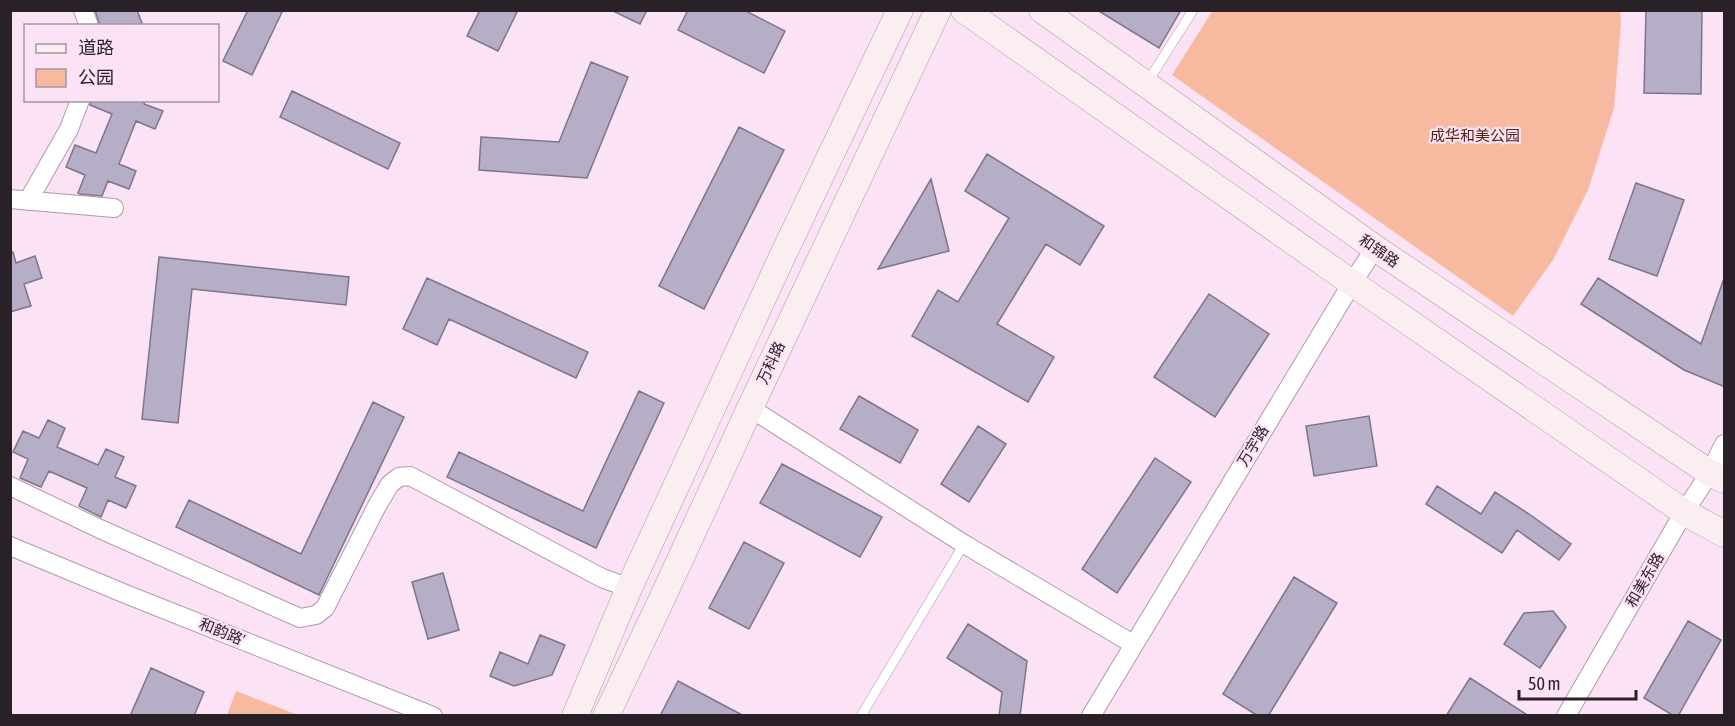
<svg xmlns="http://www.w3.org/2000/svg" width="1735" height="726" font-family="'Asap Condensed','Noto Sans SC',sans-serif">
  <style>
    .green { fill: #f7baa1 }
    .building { fill: #b6adc6; stroke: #7d758c; stroke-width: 1.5 }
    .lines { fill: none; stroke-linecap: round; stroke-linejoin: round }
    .lane-casing { stroke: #b199aa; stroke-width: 10 }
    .street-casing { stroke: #b199aa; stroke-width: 20 }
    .secondary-casing { stroke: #b199aa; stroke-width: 27 }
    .lane { stroke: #fff; stroke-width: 9 }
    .street { stroke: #fff; stroke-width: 18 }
    .secondary { stroke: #fbeef0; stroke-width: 26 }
    .labels { text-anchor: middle; stroke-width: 4.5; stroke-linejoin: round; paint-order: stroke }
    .park-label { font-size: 15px; fill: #55240c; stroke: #fbe2f4 }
    .street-label { font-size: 15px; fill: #2a2128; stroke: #fbe2f4 }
  </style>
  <rect width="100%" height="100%" fill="#fbe2f4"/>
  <path class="green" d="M 1213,10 L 1620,11 L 1621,23 L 1614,108 L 1588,190 L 1553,260 L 1513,316 L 1172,75 Z
    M 236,691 L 298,715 L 227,715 Z"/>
  <path class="building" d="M 95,10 L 137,10 L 143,26 L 100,26 Z
    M 248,10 L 283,10 L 252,75 L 223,61 Z
    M 480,10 L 518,10 L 498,51 L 467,36 Z
    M 611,10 L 647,10 L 640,24 Z
    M 688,10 L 744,10 L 785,31 L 764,73 L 678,30 Z
    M 1097,10 L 1181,10 L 1159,48 Z
    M 1646,10 L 1702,10 L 1701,94 L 1644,93 Z
    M 591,62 L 628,77 L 587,178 L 479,170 L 481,137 L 559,142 Z
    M 292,91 L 400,143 L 388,169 L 280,117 Z
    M 91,100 L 145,100 L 144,104 L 163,111 L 155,129 L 136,121 L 119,164 L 136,171 L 129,189 L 108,181 L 102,196 L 80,194 L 78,193 L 85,175 L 66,167 L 75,145 L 96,153 L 112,114 L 90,105 Z
    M 739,127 L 784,150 L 704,309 L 659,286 Z
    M 987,154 L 1104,226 L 1080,265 L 1046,244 L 997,324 L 1054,357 L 1028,402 L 912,336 L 938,290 L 958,302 L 1009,218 L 965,191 Z
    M 931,179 L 949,251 L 878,269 Z
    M 1636,183 L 1684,200 L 1657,276 L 1609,259 Z
    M 10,252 L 13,252 L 16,263 L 35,256 L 42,278 L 24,284 L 31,306 L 10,312 Z
    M 159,257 L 349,277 L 346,305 L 192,289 L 178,423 L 142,419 Z
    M 427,278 L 588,352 L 576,378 L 449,319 L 437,345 L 403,329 Z
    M 1598,278 L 1701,344 L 1723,281 L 1725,282 L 1725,387 L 1684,370 L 1581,304 Z
    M 1209,294 L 1269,334 L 1215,417 L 1154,377 Z
    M 639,391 L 664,403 L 596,548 L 447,477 L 459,452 L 583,511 Z
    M 859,396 L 918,430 L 900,463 L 840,429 Z
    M 373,402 L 404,417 L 319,595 L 176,527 L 189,500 L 301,554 Z
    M 1369,416 L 1377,466 L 1314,476 L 1306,426 Z
    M 48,420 L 65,428 L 57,447 L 98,465 L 106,449 L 124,457 L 115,477 L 136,486 L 126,508 L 108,500 L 101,517 L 79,506 L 87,488 L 49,471 L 41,487 L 20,478 L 28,459 L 13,452 L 23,431 L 39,438 Z
    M 978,426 L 1006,444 L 969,502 L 941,484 Z
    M 1155,458 L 1191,482 L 1117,593 L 1082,569 Z
    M 782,464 L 882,517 L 860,557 L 760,503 Z
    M 1437,486 L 1481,514 L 1495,492 L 1529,514 L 1571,544 L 1559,560 L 1517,530 L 1502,553 L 1426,504 Z
    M 744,542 L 784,563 L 749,629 L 709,608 Z
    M 443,573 L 459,630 L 428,639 L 412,582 Z
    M 1294,577 L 1337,603 L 1268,716 L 1258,716 L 1223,694 Z
    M 1553,611 L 1566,627 L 1540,668 L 1504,644 L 1524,613 Z
    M 1688,621 L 1721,640 L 1678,716 L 1674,716 L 1644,698 Z
    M 968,624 L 1027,661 L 1020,716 L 999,716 L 1002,692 L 947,658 Z
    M 540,635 L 565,645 L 552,675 L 514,686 L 490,676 L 500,652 L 528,664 Z
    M 151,668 L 204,692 L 194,716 L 130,716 Z
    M 1470,678 L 1529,716 L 1446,716 Z
    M 678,681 L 744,716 L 660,716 Z"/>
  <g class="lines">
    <g class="lane-casing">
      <path id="lane" d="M 1147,83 L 1193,10
        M 861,716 L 964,544"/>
    </g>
    <g class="street-casing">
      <path id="street" d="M 83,10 L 89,26
        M 10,199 L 114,208
        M 28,201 L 69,129 L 80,100
        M 750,408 L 964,544 L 1133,644
        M 10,486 L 100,529 L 300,618 L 316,615 L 325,608 L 378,504 L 390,484 L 399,477 L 410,476 L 602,578 L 629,588
        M 10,546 L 128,595 L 433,716
        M 1091,716 L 1352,283 L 1375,248
        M 1566,716 L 1684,512 L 1710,473 L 1724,444"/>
    </g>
    <g class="secondary-casing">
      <path id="secondary" d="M 964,10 L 1352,283 L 1684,512 L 1724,534
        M 1042,10 L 1375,248 L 1710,473 L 1724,480
        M 575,716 L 629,588 L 782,257 L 900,10
        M 606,716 L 660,603 L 750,408 L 938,10"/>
    </g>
    <use href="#lane" class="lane"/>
    <use href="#street" class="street"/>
    <use href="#secondary" class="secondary"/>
  </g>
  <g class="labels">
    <g class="park-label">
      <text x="1475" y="141">成华和美公园</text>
    </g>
    <g class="street-label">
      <text transform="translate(1379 251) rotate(35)" y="5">和锦路</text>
      <text transform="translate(771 363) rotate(-65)" y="5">万科路</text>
      <text transform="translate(1253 446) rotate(-59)" y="5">万宇路</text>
      <text transform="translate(1645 580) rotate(-60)" y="5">和美东路</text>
      <text transform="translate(222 632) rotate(22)" y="5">和韵路’</text>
    </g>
  </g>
  <rect width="1735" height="726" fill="none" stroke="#2a2128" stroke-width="24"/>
  <rect x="24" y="24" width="195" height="78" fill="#fbe2f4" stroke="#a795a2" stroke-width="1.5"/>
  <rect x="36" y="44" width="30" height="9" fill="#fbeef0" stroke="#a795a2" stroke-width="1.5"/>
  <text x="78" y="54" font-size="18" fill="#2a2128">道路</text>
  <rect x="36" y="69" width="30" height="18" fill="#f7baa1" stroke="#a795a2" stroke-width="1.5"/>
  <text x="78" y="84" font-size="18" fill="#2a2128">公园</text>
  <path d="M1519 690v9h117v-9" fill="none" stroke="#2a2128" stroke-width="3"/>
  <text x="1528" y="690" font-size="18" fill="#2a2128" stroke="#fbe2f4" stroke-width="4.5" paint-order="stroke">50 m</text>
</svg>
